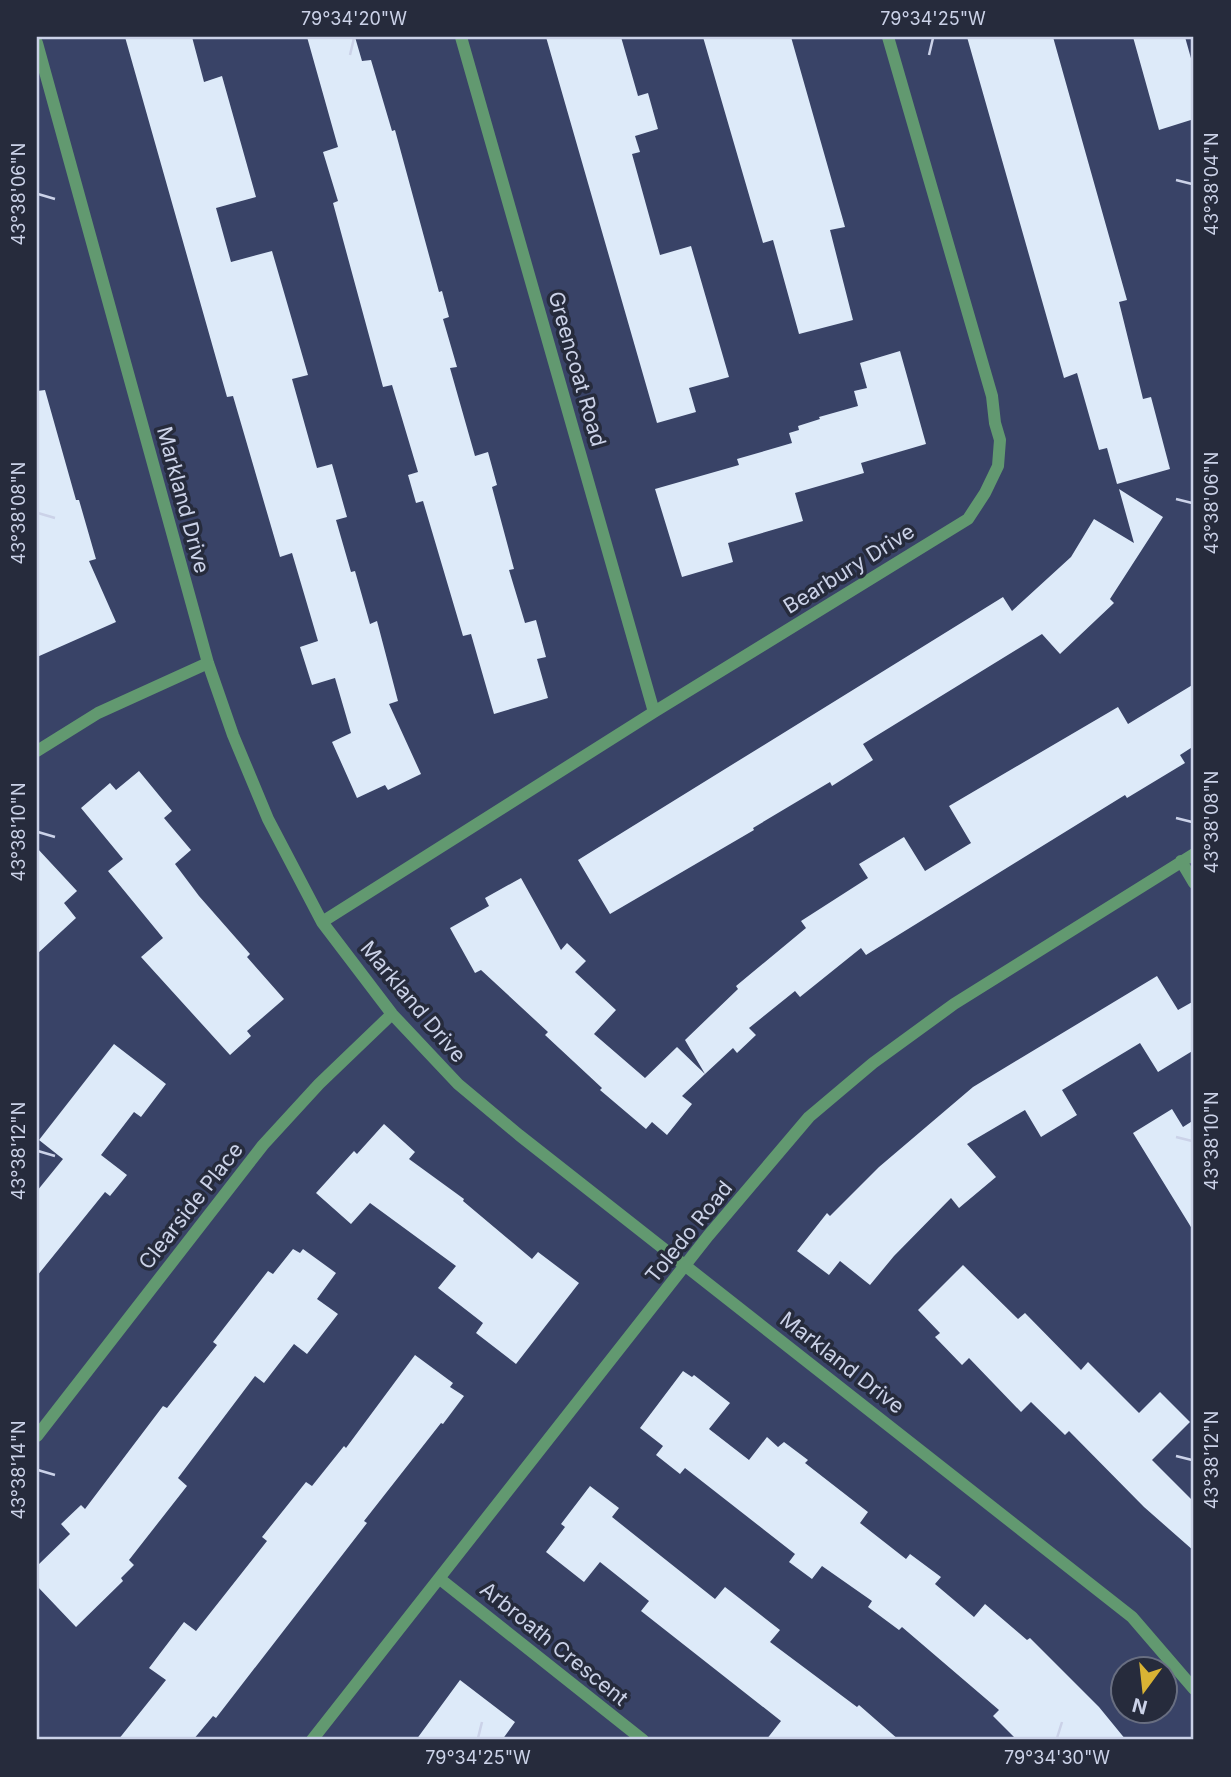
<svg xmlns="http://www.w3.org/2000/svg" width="1231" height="1777" font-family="Inter,sans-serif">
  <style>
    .building { fill: #ddeaf9 }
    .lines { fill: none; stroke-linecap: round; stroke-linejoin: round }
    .minor { stroke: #629970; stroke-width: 12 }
    .ticks { fill: none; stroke: #cbd2e8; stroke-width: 2.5 }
    .labels { text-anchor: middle; stroke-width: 7; stroke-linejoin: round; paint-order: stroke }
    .street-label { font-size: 21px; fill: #cbd2e8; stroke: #262b3c }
    .neatline { fill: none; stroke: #cbd2e8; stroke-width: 2.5 }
    .ticks-label { font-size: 18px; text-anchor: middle; fill: #cbd2e8 }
  </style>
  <rect width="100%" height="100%" fill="#394367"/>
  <path class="building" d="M 125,37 L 192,37 L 204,82 L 222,76 L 256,197 L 216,208 L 231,262 L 272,251 L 308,375 L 292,379 L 317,468 L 332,464 L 347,517 L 336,520 L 351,572 L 355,571 L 370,624 L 377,621 L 398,701 L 389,704 L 421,774 L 388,790 L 385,785 L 357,798 L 332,742 L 351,733 L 335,678 L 312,685 L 300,647 L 318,641 L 292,553 L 280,557 L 233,396 L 227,397 Z
    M 307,37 L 355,37 L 362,61 L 371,60 L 392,131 L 395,130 L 439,292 L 442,291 L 449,317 L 443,319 L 457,367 L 450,368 L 475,456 L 488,452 L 497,485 L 492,487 L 514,569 L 509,570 L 525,623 L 536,620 L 546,657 L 537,659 L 548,698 L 494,714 L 471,634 L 463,636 L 423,501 L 416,503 L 408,475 L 418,472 L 392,385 L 383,387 L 333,203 L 338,201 L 323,152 L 338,147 Z
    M 546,37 L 621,37 L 638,96 L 648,93 L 658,129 L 635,136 L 640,152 L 632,154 L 660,255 L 691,246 L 729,377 L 689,388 L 696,412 L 657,423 Z
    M 703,37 L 791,37 L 845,227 L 830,230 L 853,320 L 799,334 L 773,240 L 763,243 Z
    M 967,37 L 1053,37 L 1127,300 L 1119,302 L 1143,399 L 1151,397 L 1170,469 L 1117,484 L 1107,448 L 1099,450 L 1077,373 L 1064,378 Z
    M 1133,37 L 1185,37 L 1194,69 L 1194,119 L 1159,130 Z
    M 900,351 L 926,444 L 861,463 L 864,473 L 795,493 L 803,521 L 728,543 L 733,562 L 682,577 L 655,489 L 739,465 L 737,459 L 792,443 L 789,433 L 799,430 L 798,426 L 820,419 L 819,417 L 858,406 L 854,391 L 867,388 L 860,363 Z
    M 45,390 L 76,500 L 79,500 L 96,559 L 89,561 L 116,622 L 37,657 L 37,391 Z
    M 1119,489 L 1163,517 L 1110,599 L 1114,603 L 1060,654 L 1042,634 L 863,744 L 873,760 L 832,786 L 830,782 L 753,828 L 754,830 L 610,914 L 578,860 L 1003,597 L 1012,611 L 1071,557 L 1094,519 L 1134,543 Z
    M 1194,684 L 1194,746 L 1180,755 L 1185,763 L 1127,798 L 1125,795 L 866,955 L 861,948 L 800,997 L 795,991 L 749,1028 L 756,1035 L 737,1053 L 733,1048 L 705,1074 L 685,1040 L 738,989 L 736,986 L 806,928 L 801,921 L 868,878 L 859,864 L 904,837 L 925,871 L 971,843 L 949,806 L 1118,707 L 1128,724 Z
    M 139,771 L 172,811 L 164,818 L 191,850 L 175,864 L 199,896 L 250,954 L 247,957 L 284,999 L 247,1031 L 251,1036 L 230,1055 L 141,957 L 163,938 L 108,871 L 123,859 L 81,808 L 110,783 L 116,790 Z
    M 37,848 L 77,891 L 64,903 L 76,918 L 37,954 Z
    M 521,878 L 561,950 L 567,943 L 586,961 L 575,972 L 616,1010 L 594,1034 L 645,1078 L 677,1047 L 705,1074 L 682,1096 L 692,1104 L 667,1135 L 652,1122 L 646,1129 L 600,1090 L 602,1088 L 545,1035 L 548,1032 L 481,970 L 475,973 L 450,928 L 489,906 L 485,898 Z
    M 1157,976 L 1178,1010 L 1194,1001 L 1194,1050 L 1158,1072 L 1140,1043 L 1062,1090 L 1077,1115 L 1041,1137 L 1025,1110 L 967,1144 L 996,1177 L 959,1208 L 951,1198 L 894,1256 L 870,1285 L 840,1261 L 829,1275 L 797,1251 L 827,1213 L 830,1216 L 879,1167 L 973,1087 Z
    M 114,1044 L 166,1084 L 141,1117 L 134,1112 L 101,1155 L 127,1175 L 110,1196 L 105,1192 L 37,1276 L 37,1191 L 63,1159 L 39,1140 Z
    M 1172,1109 L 1183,1127 L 1194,1120 L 1194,1232 L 1133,1133 Z
    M 384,1124 L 415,1152 L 409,1159 L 464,1199 L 463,1201 L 532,1259 L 538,1252 L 579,1283 L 516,1364 L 476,1333 L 483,1323 L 438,1288 L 456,1266 L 370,1203 L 351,1224 L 316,1193 L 354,1151 L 357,1154 Z
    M 293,1249 L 300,1253 L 303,1249 L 336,1273 L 317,1299 L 338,1314 L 307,1354 L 294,1344 L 264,1383 L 255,1376 L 178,1478 L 187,1486 L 129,1560 L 134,1565 L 121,1578 L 123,1581 L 76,1627 L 37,1586 L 37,1566 L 70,1534 L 61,1524 L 81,1505 L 85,1509 L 163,1406 L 167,1408 L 217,1345 L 213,1342 L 268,1271 L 273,1274 Z
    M 963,1265 L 1018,1319 L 1025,1313 L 1081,1370 L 1088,1362 L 1139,1413 L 1160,1392 L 1190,1422 L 1152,1460 L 1194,1502 L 1194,1551 L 1144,1507 L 1069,1431 L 1065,1435 L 1031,1402 L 1021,1412 L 969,1358 L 962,1365 L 935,1337 L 940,1333 L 918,1310 Z
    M 415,1355 L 453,1383 L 450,1387 L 464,1396 L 443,1424 L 441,1423 L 364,1521 L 367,1523 L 216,1718 L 213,1716 L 193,1740 L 118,1740 L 166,1680 L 149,1668 L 184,1622 L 196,1631 L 267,1541 L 262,1537 L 306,1482 L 312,1486 L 344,1446 L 346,1448 Z
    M 683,1371 L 692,1377 L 694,1375 L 730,1403 L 709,1429 L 749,1460 L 767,1437 L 778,1447 L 784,1442 L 808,1460 L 805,1463 L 868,1512 L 860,1523 L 906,1559 L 910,1554 L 941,1577 L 935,1584 L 974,1617 L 985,1604 L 1027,1640 L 1030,1638 L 1099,1707 L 1126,1740 L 1017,1740 L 993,1716 L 999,1710 L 902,1627 L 899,1630 L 868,1607 L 872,1601 L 822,1566 L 812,1579 L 789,1562 L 795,1554 L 685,1468 L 680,1474 L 656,1455 L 663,1446 L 640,1428 Z
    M 590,1486 L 619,1508 L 612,1517 L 715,1599 L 725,1587 L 780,1630 L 770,1642 L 857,1707 L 859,1705 L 899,1740 L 766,1740 L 781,1721 L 641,1611 L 649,1601 L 600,1562 L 584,1582 L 546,1552 L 565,1527 L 561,1524 Z
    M 460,1680 L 515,1722 L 502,1740 L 416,1740 Z"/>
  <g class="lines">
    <path class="minor" d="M 461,37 L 654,712
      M 37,43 L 208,663 L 233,735 L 268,819 L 322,922 L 392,1014 L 458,1084 L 519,1135 L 1132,1617 L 1194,1689
      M 37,751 L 98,713 L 208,663
      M 1181,861 L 1194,883
      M 322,922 L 654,712 L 968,519 L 985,493 L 998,466 L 1000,440 L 995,423 L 992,396 L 888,37
      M 37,1436 L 263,1145 L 319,1084 L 392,1014
      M 440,1579 L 643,1740
      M 312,1740 L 708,1236 L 809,1117 L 873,1063 L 954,1004 L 1194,854"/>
  </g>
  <path class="ticks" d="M 350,55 L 354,38M 929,55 L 933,38M 1176,180 L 1192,184M 38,194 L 55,199M 1176,499 L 1192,503M 38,513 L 55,518M 1176,818 L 1192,822M 38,832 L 55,837M 1176,1137 L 1192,1141M 38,1151 L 55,1156M 1176,1456 L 1192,1460M 38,1470 L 55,1475M 478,1738 L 482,1722M 1057,1738 L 1062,1722"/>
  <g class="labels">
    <g class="street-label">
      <text transform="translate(577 369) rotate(74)" y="7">Greencoat Road</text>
      <text transform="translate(183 500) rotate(75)" y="7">Markland Drive</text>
      <text transform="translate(849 569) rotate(-32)" y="7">Bearbury Drive</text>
      <text transform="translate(413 1002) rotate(50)" y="7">Markland Drive</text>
      <text transform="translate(191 1206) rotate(-52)" y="7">Clearside Place</text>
      <text transform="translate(689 1232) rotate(-51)" y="7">Toledo Road</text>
      <text transform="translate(842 1363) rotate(38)" y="7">Markland Drive</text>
      <text transform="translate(554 1644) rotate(39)" y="7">Arbroath Crescent</text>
    </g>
  </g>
  <rect width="1231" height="1777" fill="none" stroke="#262b3c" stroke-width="77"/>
  <g transform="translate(1144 1690) rotate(195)"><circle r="33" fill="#262b3c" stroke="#686e81" stroke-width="2"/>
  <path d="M0-5L12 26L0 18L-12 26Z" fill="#d9b334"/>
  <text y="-10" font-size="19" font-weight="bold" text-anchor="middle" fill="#cbd2e8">N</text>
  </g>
  <rect x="38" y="38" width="1154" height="1700" class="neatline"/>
  <g class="ticks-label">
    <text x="354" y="25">79°34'20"W</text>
    <text x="933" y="25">79°34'25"W</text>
    <text transform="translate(1212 184) rotate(-90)" y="6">43°38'04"N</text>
    <text transform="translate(19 194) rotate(-90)" y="6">43°38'06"N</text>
    <text transform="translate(1212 503) rotate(-90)" y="6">43°38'06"N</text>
    <text transform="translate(19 513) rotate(-90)" y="6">43°38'08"N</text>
    <text transform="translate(1212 822) rotate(-90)" y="6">43°38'08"N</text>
    <text transform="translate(19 832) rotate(-90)" y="6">43°38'10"N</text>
    <text transform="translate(1212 1141) rotate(-90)" y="6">43°38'10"N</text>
    <text transform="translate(19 1151) rotate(-90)" y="6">43°38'12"N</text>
    <text transform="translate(1212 1460) rotate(-90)" y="6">43°38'12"N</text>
    <text transform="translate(19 1470) rotate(-90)" y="6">43°38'14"N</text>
    <text x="478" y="1764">79°34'25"W</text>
    <text x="1057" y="1764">79°34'30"W</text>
  </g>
</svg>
